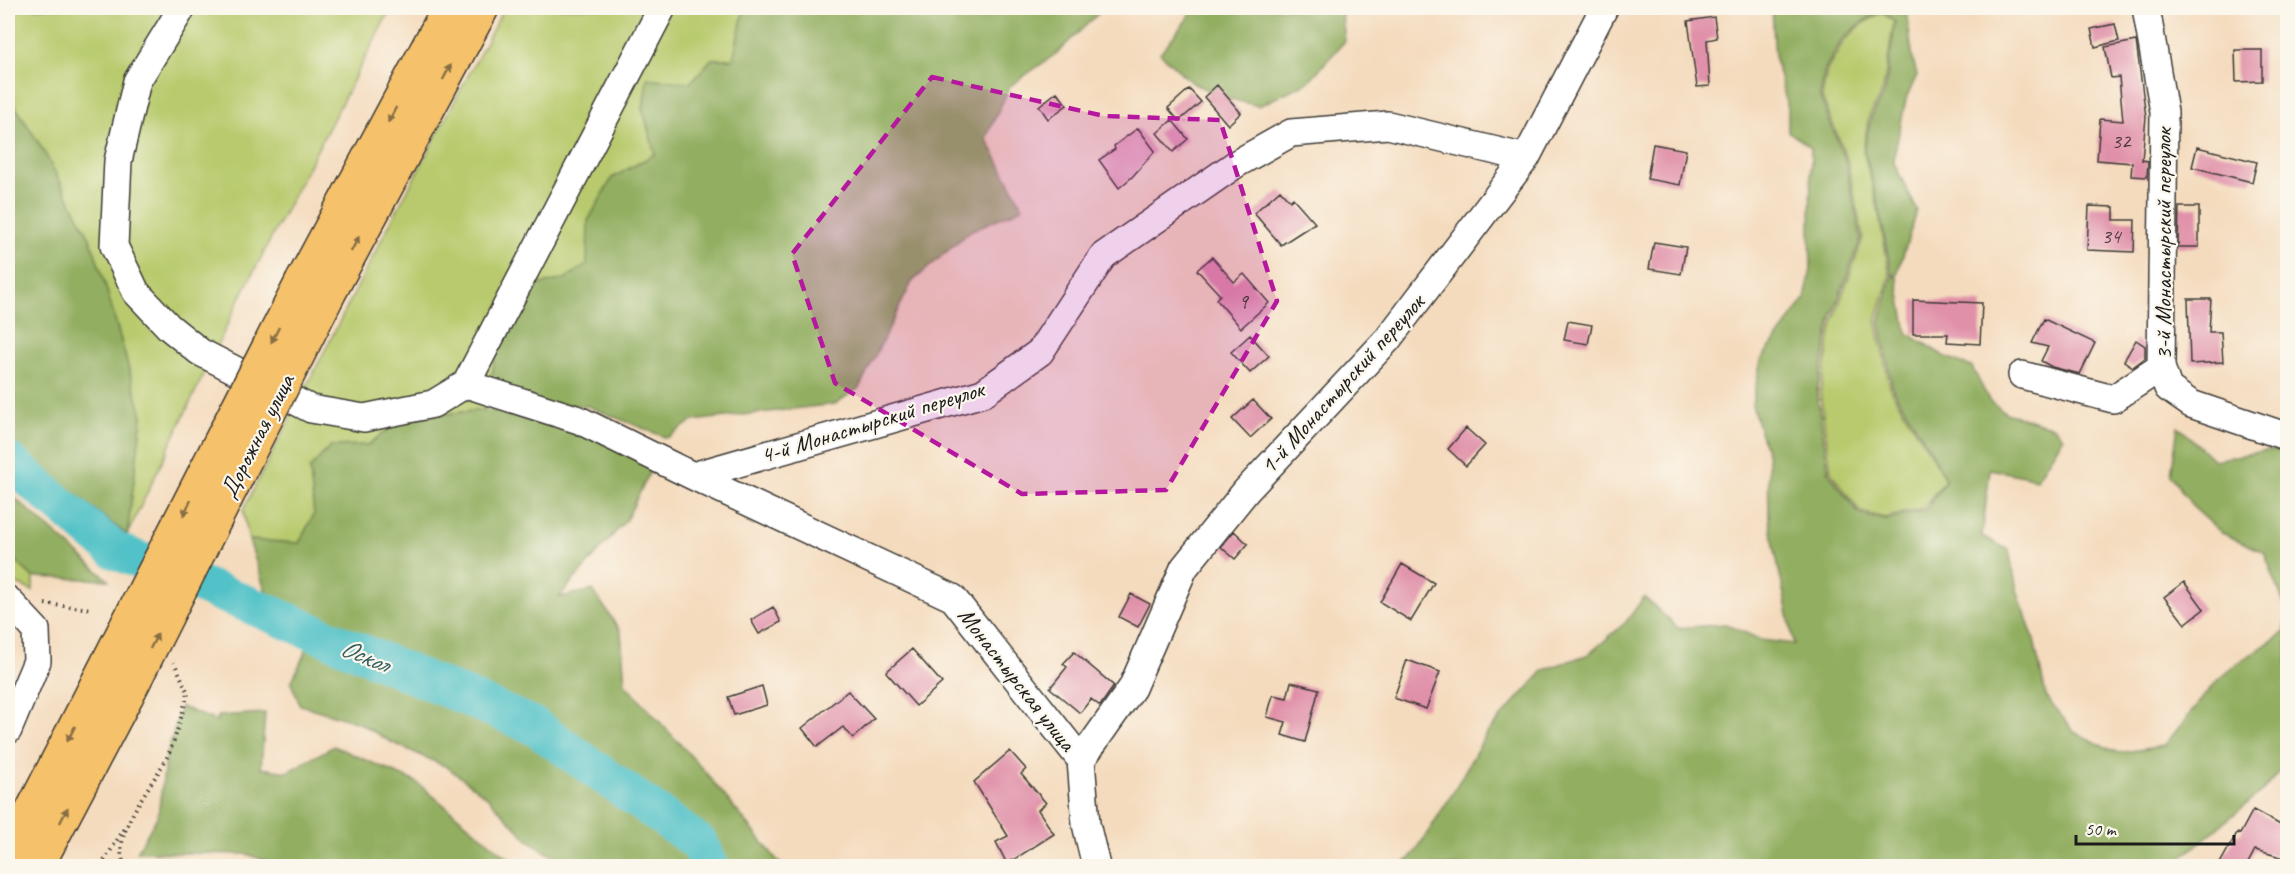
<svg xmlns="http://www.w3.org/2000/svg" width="2295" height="874" font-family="Caveat,sans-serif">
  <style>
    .green { fill: #b8ca6d; stroke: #6a7344; stroke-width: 1.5 }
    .forest { fill: #92ae60; stroke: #57653e; stroke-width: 1.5 }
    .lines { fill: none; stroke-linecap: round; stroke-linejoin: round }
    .river { stroke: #53c2c8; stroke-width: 38 }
    .building { fill: #e090a9 }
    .minor-casing { stroke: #3c3934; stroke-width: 30 }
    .major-casing { stroke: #3c3934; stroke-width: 36 }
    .path { stroke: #3c3934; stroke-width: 4; stroke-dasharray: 1.5 4.5; stroke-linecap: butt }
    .minor { stroke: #fff; stroke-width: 27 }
    .major { stroke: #f5c16b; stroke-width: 33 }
    .major-bridge-casing { stroke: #3c3934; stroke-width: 36; stroke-linecap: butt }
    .major-bridge { stroke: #f5c16b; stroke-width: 33 }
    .oneway { fill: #886e44 }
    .marked { fill: #b5179e; fill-opacity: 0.2; stroke: #b5179e; stroke-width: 4.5; stroke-dasharray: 12 8; stroke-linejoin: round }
    .labels { text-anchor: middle; stroke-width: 4.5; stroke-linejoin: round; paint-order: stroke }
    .number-label { font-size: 21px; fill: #4d393f }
    .street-label { font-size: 24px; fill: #1c1c1c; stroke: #fbf7ec }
    .water-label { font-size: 26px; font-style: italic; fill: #325e61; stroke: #fbf7ec }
  </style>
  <rect width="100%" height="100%" fill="#fbf7ec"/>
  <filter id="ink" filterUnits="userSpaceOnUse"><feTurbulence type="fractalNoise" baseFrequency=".0167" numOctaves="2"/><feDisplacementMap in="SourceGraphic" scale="12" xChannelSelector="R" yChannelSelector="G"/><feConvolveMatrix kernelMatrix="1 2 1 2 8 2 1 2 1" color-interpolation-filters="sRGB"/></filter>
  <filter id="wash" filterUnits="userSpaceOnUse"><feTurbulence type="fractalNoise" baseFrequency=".008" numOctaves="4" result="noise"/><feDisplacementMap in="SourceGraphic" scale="24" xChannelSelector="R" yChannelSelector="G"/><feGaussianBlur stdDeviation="1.35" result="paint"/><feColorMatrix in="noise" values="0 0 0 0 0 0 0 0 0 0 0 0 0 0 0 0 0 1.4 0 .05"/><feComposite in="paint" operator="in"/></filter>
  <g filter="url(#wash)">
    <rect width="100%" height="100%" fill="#f4dbbe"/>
    <path class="green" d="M 8,8 L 391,8 L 240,298 L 127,535 L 142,416 L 105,284 L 90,238 L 43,150 L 8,95 Z
      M 504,8 L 740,8 L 743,14 L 733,59 L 712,59 L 690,83 L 643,110 L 655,154 L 612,178 L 588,221 L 588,264 L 565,279 L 529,287 L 493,370 L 484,410 L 403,418 L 368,445 L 330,446 L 310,469 L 314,514 L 299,543 L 249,540 L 243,510 L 386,231 Z
      M 1882,12 L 1894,22 L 1883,90 L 1869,116 L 1863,150 L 1876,199 L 1890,276 L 1876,320 L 1891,391 L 1931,454 L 1945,480 L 1924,508 L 1885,518 L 1860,512 L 1831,472 L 1820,393 L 1833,321 L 1863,238 L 1847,159 L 1822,97 L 1827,70 L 1844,41 L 1862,24 Z
      M 8,554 L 33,577 L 33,591 L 8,580 Z"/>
    <path class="forest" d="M 740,8 L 1104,8 L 1057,53 L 1010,86 L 986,138 L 1023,208 L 970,231 L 912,282 L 859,388 L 835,404 L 692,421 L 667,438 L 587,406 L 485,401 L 493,370 L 502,306 L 529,287 L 565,279 L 587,264 L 588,221 L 612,178 L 655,154 L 643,110 L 647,78 L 690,83 L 712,59 L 733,59 L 743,14 Z
      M 1192,8 L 1341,8 L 1345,41 L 1308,82 L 1259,106 L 1222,97 L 1191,82 L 1160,53 L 1188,18 Z
      M 1782,8 L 1906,8 L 1913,60 L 1917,75 L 1906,99 L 1893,161 L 1917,210 L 1897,275 L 1892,275 L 1877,199 L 1864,150 L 1871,117 L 1885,91 L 1895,22 L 1882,10 L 1861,23 L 1842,40 L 1825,69 L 1820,97 L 1845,159 L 1861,238 L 1831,319 L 1817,393 L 1829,473 L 1859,514 L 1885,520 L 1926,510 L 1946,480 L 1933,454 L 1893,390 L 1879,321 L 1892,277 L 1897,277 L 1907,333 L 1944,356 L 1972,367 L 1989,400 L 2006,413 L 2054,427 L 2063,438 L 2037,479 L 1990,469 L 1982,536 L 2009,550 L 2017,590 L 2034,640 L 2046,696 L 2074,732 L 2118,753 L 2164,746 L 2213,685 L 2238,663 L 2285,632 L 2287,611 L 2264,552 L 2222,533 L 2193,507 L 2171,475 L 2178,426 L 2214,460 L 2269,450 L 2287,452 L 2287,762 L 2264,790 L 2171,866 L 1402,866 L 1416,851 L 1449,799 L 1486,734 L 1544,670 L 1589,654 L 1626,622 L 1644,597 L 1678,628 L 1726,624 L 1761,640 L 1794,644 L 1769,521 L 1768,457 L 1752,405 L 1761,360 L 1805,299 L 1811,269 L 1810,234 L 1811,148 L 1788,131 L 1788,108 L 1775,59 L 1772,9 Z
      M 8,95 L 43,150 L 90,238 L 105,284 L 142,416 L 127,535 L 8,440 Z
      M 484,410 L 582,416 L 660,452 L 626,520 L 559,597 L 593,590 L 621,632 L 625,684 L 701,767 L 782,866 L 718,866 L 704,837 L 537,721 L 277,613 L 264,587 L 249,540 L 299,543 L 314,514 L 310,468 L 331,446 L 368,445 L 403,418 Z
      M 8,492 L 108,580 L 33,577 L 8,554 Z
      M 308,646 L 538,745 L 690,852 L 697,866 L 567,866 L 527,839 L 487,797 L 447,767 L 391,742 L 359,723 L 300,705 L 291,683 Z
      M 181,707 L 217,721 L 218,716 L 265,713 L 261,768 L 287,772 L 334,746 L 416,782 L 518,866 L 280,866 L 247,854 L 137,852 L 158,815 L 166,757 Z"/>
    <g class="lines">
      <path class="river" d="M 8,461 L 114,550 L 250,605 L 534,726 L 699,843 L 710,866"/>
    </g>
    <g id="blocks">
      <path class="building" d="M 1714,17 L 1717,38 L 1707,40 L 1710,86 L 1697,87 L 1688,21 Z
        M 2115,24 L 2119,41 L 2095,47 L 2091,29 Z
        M 2136,41 L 2146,117 L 2142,160 L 2148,161 L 2147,177 L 2131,176 L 2132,163 L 2097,160 L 2100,119 L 2123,121 L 2119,77 L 2111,78 L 2105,47 Z
        M 2235,50 L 2262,50 L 2262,81 L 2236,82 Z
        M 1217,85 L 1241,113 L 1228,125 L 1204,97 Z
        M 1189,89 L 1201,102 L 1179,121 L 1168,108 Z
        M 1057,92 L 1067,105 L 1048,119 L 1039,106 Z
        M 1172,120 L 1188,139 L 1173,152 L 1157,133 Z
        M 1138,128 L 1155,151 L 1132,177 L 1119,188 L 1099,160 L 1115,149 L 1114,146 Z
        M 1653,144 L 1686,150 L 1680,185 L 1647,179 Z
        M 2197,147 L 2257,162 L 2252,182 L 2192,167 Z
        M 1280,190 L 1290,201 L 1293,198 L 1315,223 L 1281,245 L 1254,213 Z
        M 2089,206 L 2114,207 L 2114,220 L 2135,220 L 2134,252 L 2087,250 Z
        M 2179,207 L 2199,207 L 2199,247 L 2178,247 Z
        M 1654,242 L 1686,247 L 1681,274 L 1649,269 Z
        M 1212,257 L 1234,282 L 1244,274 L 1269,303 L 1241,328 L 1216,299 L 1220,295 L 1197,270 Z
        M 2188,299 L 2211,299 L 2209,332 L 2221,332 L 2223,362 L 2190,364 Z
        M 1913,300 L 1982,303 L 1980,344 L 1947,342 L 1948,334 L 1913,334 Z
        M 2044,319 L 2095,343 L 2080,374 L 2052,367 L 2041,361 L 2048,347 L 2032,343 Z
        M 1568,321 L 1592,325 L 1588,344 L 1564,340 Z
        M 1250,335 L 1269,356 L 1250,373 L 1231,352 Z
        M 2136,340 L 2145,346 L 2145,358 L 2133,367 L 2124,361 Z
        M 1253,400 L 1271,419 L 1250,438 L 1232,419 Z
        M 1466,428 L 1485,445 L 1466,466 L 1448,449 Z
        M 1234,531 L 1248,544 L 1235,559 L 1221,547 Z
        M 1402,564 L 1434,583 L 1411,621 L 1380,602 Z
        M 2184,582 L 2204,609 L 2185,624 L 2164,597 Z
        M 1131,594 L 1150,604 L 1138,627 L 1119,617 Z
        M 773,607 L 781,622 L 759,634 L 751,620 Z
        M 912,649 L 942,683 L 916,706 L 886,672 Z
        M 1074,652 L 1114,686 L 1100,706 L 1091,699 L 1080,713 L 1050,688 L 1067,667 L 1063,664 Z
        M 1407,660 L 1440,672 L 1426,709 L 1394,698 Z
        M 1291,682 L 1319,689 L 1305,742 L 1282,735 L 1286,722 L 1267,717 L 1273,695 L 1287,698 Z
        M 762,686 L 767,705 L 734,715 L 728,697 Z
        M 848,691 L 874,719 L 853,738 L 843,727 L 817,747 L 802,728 Z
        M 1010,751 L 1026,769 L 1021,774 L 1046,803 L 1038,810 L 1054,834 L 1007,864 L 996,842 L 1008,836 L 974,782 Z
        M 2253,810 L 2288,829 L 2288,859 L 2255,850 L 2246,867 L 2218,867 L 2237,833 L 2240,834 Z"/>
    </g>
  </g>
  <g filter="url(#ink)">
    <use href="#blocks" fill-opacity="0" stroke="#3c3934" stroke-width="1.5"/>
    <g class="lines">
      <g class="minor-casing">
        <path id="minor" d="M 182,8 L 137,81 L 118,161 L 114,246 L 136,292 L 169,327 L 200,352 L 311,409 L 364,418 L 433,404 L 466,384 L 579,420 L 693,476 L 953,598 L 1081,760 L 1086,824 L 1096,866
          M 2146,8 L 2164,112 L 2161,367 L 2168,388 L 2191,404 L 2288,437
          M 2022,375 L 2113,399 L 2161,367
          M 466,384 L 662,8
          M 693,476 L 983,393 L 1040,352 L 1103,256 L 1236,164 L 1291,133 L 1388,125 L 1526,158
          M 8,600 L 36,630 L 37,661 L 8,730
          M 1081,760 L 1132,688 L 1184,568 L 1246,491 L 1388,339 L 1526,158 L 1604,8"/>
      </g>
      <g class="major-casing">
        <path id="major" d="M 302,282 L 449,8
          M 328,295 L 482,8
          M 8,858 L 98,682
          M 37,866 L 128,693"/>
      </g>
      <path class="path" d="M 45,604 L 92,609
        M 101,866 L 124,829
        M 125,866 C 108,835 155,783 168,755 C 177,736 182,713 188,693 L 174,662"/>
      <use href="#minor" class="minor"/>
      <use href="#major" class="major"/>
      <g class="major-bridge-casing">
        <path id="major-bridge" d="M 98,682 L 302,282
          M 128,693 L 328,295"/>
      </g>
      <use href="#major-bridge" class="major-bridge"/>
    </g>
    <defs><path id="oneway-solid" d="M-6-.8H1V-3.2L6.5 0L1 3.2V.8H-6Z" transform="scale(1.5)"/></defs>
    <g class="oneway">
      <use href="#oneway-solid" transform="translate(447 72) rotate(-62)"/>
      <use href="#oneway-solid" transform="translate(392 115) rotate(118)"/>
      <use href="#oneway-solid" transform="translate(355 244) rotate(-62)"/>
      <use href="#oneway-solid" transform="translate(275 335) rotate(117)"/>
      <use href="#oneway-solid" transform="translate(187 508) rotate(117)"/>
      <use href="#oneway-solid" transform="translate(154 641) rotate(-63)"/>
      <use href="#oneway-solid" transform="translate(71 734) rotate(117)"/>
      <use href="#oneway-solid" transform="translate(64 815) rotate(-63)"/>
    </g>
  </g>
  <path class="marked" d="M 932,77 L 1104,116 L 1220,120 L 1277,301 L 1166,490 L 1022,494 L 835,383 L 792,254 Z"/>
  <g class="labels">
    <g class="number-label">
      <text x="2121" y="148">32</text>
      <text x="2111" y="243">34</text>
      <text x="1243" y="308">9</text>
    </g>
    <g class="street-label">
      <text transform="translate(2163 244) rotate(-90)" y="8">3-й Монастырский переулок</text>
      <text transform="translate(1342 384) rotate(-48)" y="8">1-й Монастырский переулок</text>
      <text transform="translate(872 422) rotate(-17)" y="8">4-й Монастырский переулок</text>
      <text transform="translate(257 436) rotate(-63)" y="8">Дорожная улица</text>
      <text transform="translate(1017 679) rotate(52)" y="8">Монастырская улица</text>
    </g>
    <g class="water-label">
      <text transform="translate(365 655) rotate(23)" y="9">Оскол</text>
    </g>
  </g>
  <rect width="2295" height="874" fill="none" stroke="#fbf7ec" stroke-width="30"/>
  <path d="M2076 835v9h158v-9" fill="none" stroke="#1c1c1c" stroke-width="3"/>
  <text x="2085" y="835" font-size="18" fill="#1c1c1c" stroke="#fbf7ec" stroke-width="4.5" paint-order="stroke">50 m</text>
</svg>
